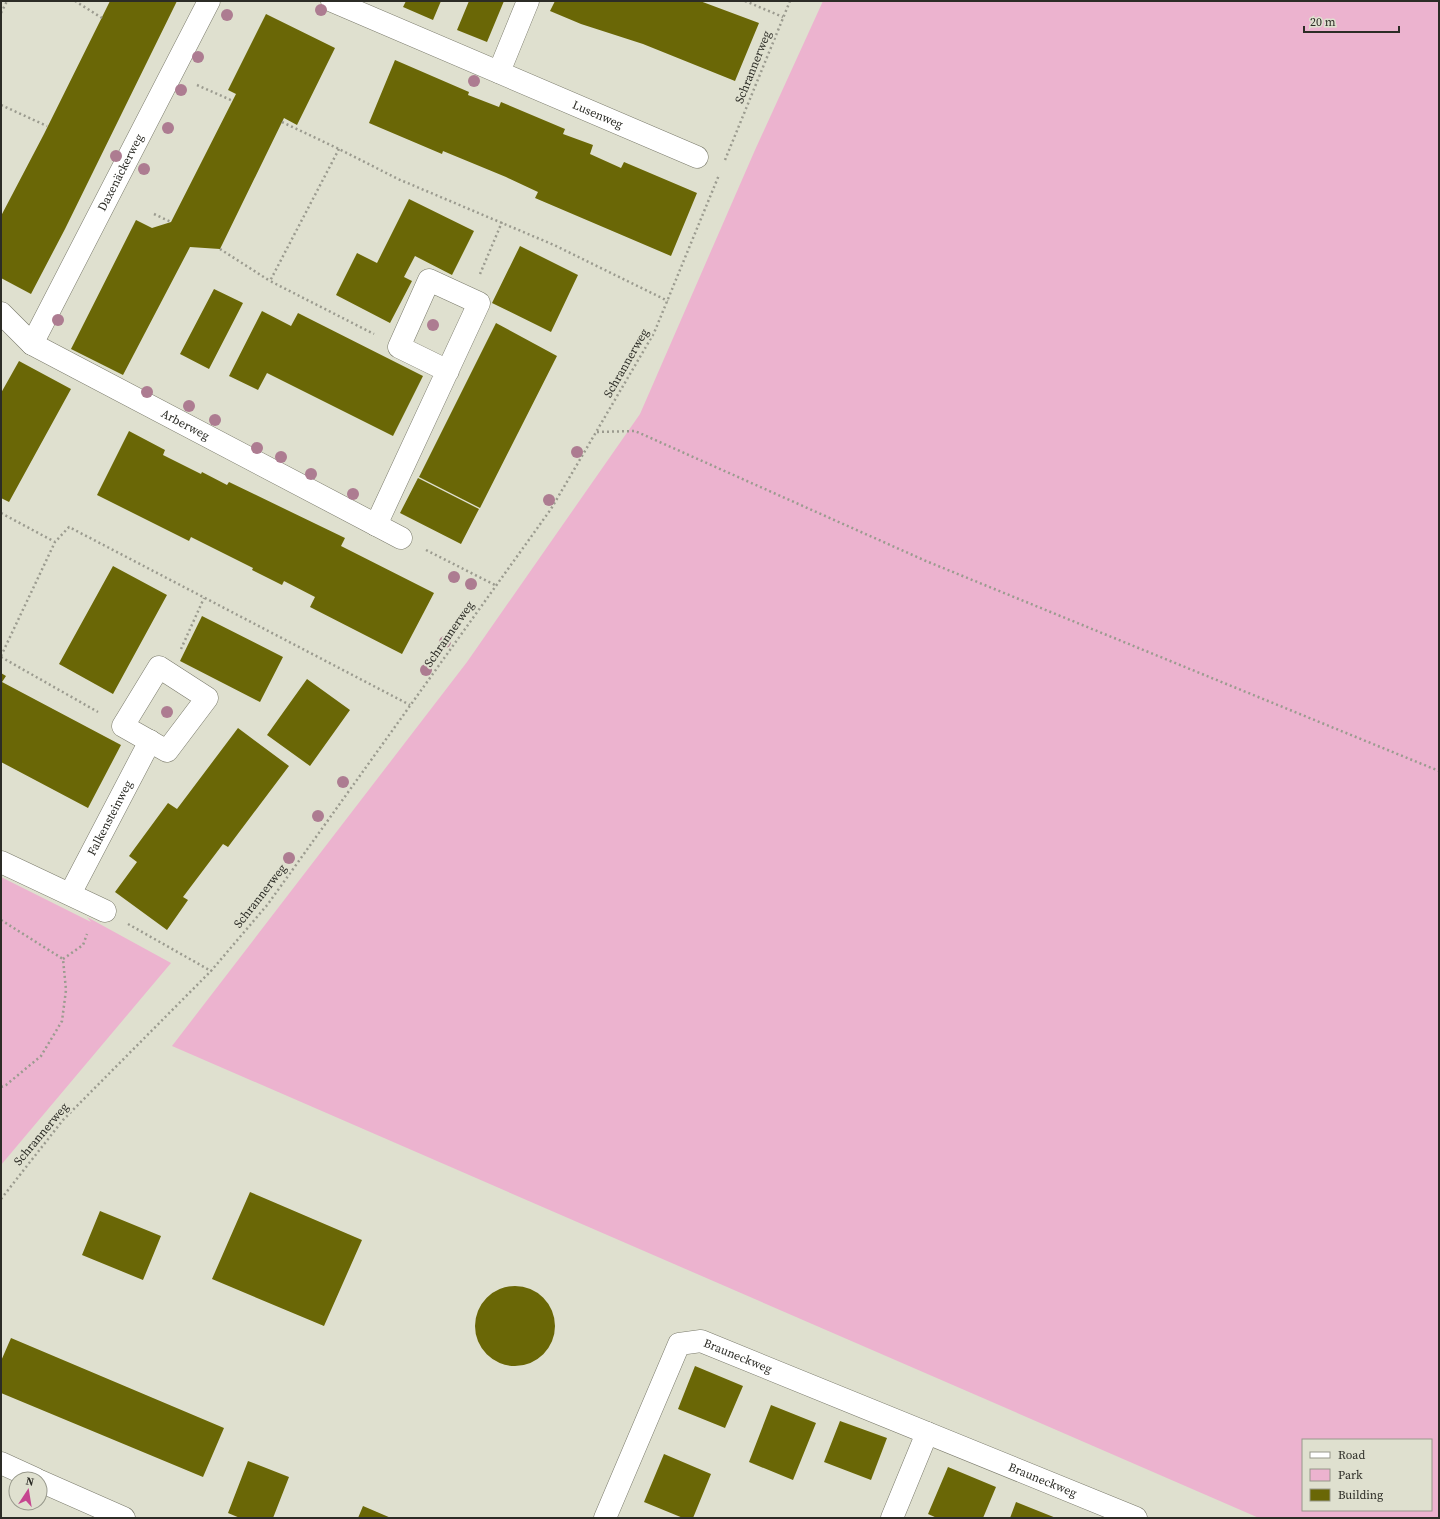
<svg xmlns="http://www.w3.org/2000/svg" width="1440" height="1519" font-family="'Source Serif 4',serif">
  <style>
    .green { fill: #ecb3cf; fill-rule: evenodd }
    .building { fill: #6a6706 }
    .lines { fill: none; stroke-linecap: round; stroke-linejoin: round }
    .street-casing { stroke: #7a7a6b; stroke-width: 23 }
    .path { stroke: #9b9b8f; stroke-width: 2.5; stroke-dasharray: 2 3; stroke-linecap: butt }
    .street { stroke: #fff; stroke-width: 22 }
    .tree { fill: #ad7c91 }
    .labels { text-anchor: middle; stroke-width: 4; stroke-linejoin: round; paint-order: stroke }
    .street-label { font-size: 12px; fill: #2c2c26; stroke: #dfe0cf }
  </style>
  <rect width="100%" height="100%" fill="#dfe0cf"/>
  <path class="green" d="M 823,1 L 1439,1 L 1439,1518 L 1259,1518 L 172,1046 L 467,662 L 640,414 L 755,150 ZM 1303,1440 L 1431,1440 L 1431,1510 L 1303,1510 Z
    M 1,877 L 91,922 L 87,917 L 171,963 L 1,1165 Z"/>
  <path class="building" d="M 110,1 L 177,1 L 65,229 L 31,294 L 1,278 L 1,216 L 44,134 Z
    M 406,1 L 441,1 L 433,20 L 403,7 Z
    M 469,1 L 504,1 L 487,42 L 457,30 Z
    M 555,1 L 700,1 L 759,23 L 735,81 L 643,44 L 581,24 L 550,11 Z
    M 266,14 L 335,48 L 297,125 L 284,118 L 220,249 L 190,247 L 123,375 L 71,349 L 136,220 L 152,228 L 171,222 L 236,94 L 228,90 Z
    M 395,60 L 469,92 L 468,95 L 499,107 L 501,102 L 565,129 L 563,134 L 593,145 L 590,154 L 621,168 L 624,162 L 697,193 L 671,256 L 535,198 L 538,192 L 506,177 L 443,151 L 442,154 L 369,123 Z
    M 409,199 L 474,231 L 452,275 L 415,256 L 404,277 L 412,281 L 390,323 L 336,295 L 357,253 L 377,263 Z
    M 520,246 L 578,275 L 551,332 L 492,303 Z
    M 214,289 L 243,303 L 209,369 L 180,354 Z
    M 262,311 L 291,326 L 298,313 L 423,376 L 393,436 L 267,373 L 258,390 L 229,376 Z
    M 496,323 L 557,356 L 480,508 L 419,477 Z
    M 19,361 L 71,389 L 9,502 L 1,498 L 1,393 Z
    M 129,431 L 165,450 L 163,455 L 201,474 L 202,472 L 227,485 L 229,482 L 345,538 L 341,546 L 434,593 L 402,654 L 310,607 L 315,597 L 284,581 L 282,585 L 252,570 L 253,568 L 191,537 L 189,541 L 97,495 Z
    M 418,478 L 479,509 L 461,544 L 400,513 Z
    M 113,566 L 167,595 L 113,694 L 59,664 Z
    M 202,616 L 283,657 L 260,702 L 180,661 Z
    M 1,673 L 6,676 L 2,682 L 121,745 L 88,808 L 1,762 Z
    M 307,679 L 350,710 L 310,766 L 267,735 Z
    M 238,728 L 289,766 L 228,847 L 223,844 L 183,897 L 188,900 L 167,930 L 115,892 L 137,862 L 129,856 L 168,803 L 177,809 Z
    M 250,1192 L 362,1240 L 324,1326 L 212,1279 Z
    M 100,1211 L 161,1236 L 143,1280 L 82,1255 Z
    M475 1326a40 40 0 1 1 80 0a40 40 0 1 1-80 0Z
    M 11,1338 L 224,1428 L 203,1477 L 1,1393 L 1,1361 Z
    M 695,1366 L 743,1386 L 725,1428 L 678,1409 Z
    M 771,1405 L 816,1423 L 793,1480 L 749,1462 Z
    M 840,1421 L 887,1438 L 871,1480 L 824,1462 Z
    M 664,1454 L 711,1474 L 693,1518 L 683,1518 L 644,1502 Z
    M 248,1461 L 289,1477 L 273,1518 L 240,1518 L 228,1513 Z
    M 948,1467 L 996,1487 L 983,1518 L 937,1518 L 928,1514 Z
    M 1016,1502 L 1056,1518 L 1010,1518 Z
    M 363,1506 L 391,1518 L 358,1518 Z"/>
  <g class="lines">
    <g class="street-casing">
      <g id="street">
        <path id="s1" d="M 332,1 L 697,157"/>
        <path d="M 499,72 L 528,1"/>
        <path id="s2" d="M 1,313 L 32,344 L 401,538"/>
        <path id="s3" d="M 32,344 L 209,1"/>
        <path d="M 376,525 L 479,303 L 429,280 L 399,347 L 448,371"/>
        <path d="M 159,667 L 207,698 L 167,751 L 123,726 Z"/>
        <path d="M 1,862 L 105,911"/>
        <path id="s4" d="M 70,894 L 150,741"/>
        <path d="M 1,1463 L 36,1479"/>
        <path d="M 40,1481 L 124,1518"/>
        <path id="s5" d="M 605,1518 L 679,1344 L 701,1341 L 1136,1518"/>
        <path d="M 892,1518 L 927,1433"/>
      </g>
    </g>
    <path class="path" d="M 75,1 L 102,18
      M 745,1 L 783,17
      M 1,13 L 7,1
      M 197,85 L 233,101
      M 1,105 L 47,126
      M 282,122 L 339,149 L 398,179 L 554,245 L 668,301
      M 339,149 L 270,281 L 374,334
      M 725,160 L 790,1
      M 154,214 L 171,222
      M 220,249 L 270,281
      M 480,274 L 502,222
      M 597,432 L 635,431 L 926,561 L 1439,771
      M 1,513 L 55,542 L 69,527 L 410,705
      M 426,550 L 495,585
      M 181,649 L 204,598
      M 1,656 L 55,542
      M 1,657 L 98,712
      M 1,920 L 63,959
      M 128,924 L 211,971
      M 63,959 L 83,945 L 87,934
      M 1,1087 L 6,1085 L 41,1056 L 62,1021 L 66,990 L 63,959
      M 1,1199 L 63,1120 L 211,971 L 268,904 L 551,509 L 654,333 L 719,175"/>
    <use href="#street" class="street"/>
  </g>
  <g class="tree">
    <circle cx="321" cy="10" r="6"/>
    <circle cx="227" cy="15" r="6"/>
    <circle cx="198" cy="57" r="6"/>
    <circle cx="474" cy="81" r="6"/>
    <circle cx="181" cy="90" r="6"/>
    <circle cx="168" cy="128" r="6"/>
    <circle cx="116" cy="156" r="6"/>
    <circle cx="144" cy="169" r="6"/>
    <circle cx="58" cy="320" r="6"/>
    <circle cx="433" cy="325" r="6"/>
    <circle cx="147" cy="392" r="6"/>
    <circle cx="189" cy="406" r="6"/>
    <circle cx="215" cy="420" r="6"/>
    <circle cx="257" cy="448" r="6"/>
    <circle cx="577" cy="452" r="6"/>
    <circle cx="281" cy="457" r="6"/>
    <circle cx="311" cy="474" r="6"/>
    <circle cx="353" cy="494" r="6"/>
    <circle cx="549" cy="500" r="6"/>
    <circle cx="454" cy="577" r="6"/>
    <circle cx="471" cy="584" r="6"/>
    <circle cx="445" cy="642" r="6"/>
    <circle cx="426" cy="670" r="6"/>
    <circle cx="167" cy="712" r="6"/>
    <circle cx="343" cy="782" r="6"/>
    <circle cx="318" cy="816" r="6"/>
    <circle cx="289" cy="858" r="6"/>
  </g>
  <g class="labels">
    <g class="street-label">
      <text transform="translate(753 67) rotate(-68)" y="4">Schrannerweg</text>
      <text dy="4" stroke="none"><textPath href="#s1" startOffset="289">Lusenweg</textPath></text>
      <text dy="4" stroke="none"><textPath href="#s3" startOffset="193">Daxenäckerweg</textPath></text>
      <text transform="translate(626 363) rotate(-60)" y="4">Schrannerweg</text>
      <text dy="4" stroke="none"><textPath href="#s2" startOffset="217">Arberweg</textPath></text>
      <text transform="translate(449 634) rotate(-55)" y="4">Schrannerweg</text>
      <text dy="4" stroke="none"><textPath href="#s4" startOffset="86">Falkensteinweg</textPath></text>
      <text transform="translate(260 896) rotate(-52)" y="4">Schrannerweg</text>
      <text transform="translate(41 1134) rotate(-50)" y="4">Schrannerweg</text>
      <text dy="4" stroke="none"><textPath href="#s5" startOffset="251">Brauneckweg</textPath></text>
      <text dy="4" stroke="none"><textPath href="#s5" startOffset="580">Brauneckweg</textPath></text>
    </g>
  </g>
  <rect width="1440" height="1519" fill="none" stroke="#2c2c26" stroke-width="4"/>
  <rect x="1302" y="1439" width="130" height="72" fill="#dfe0cf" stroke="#97988b"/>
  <rect x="1310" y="1452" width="20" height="6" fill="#ffffff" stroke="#97988b"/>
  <text x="1338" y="1459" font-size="12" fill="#2c2c26">Road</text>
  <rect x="1310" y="1469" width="20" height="12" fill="#ecb3cf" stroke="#97988b"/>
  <text x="1338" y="1479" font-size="12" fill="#2c2c26">Park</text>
  <rect x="1310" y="1489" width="20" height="12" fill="#6a6706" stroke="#97988b"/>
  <text x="1338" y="1499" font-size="12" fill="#2c2c26">Building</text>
  <g transform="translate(28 1491) rotate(12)"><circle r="19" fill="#dfe0cf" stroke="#97988b"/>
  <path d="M0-3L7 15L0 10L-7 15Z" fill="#c64690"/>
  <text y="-6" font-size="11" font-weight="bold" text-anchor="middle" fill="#2c2c26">N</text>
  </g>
  <path d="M1304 26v6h95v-6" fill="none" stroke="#2c2c26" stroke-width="2"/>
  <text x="1310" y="26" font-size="12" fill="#2c2c26" stroke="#dfe0cf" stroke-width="3" paint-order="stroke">20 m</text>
</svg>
